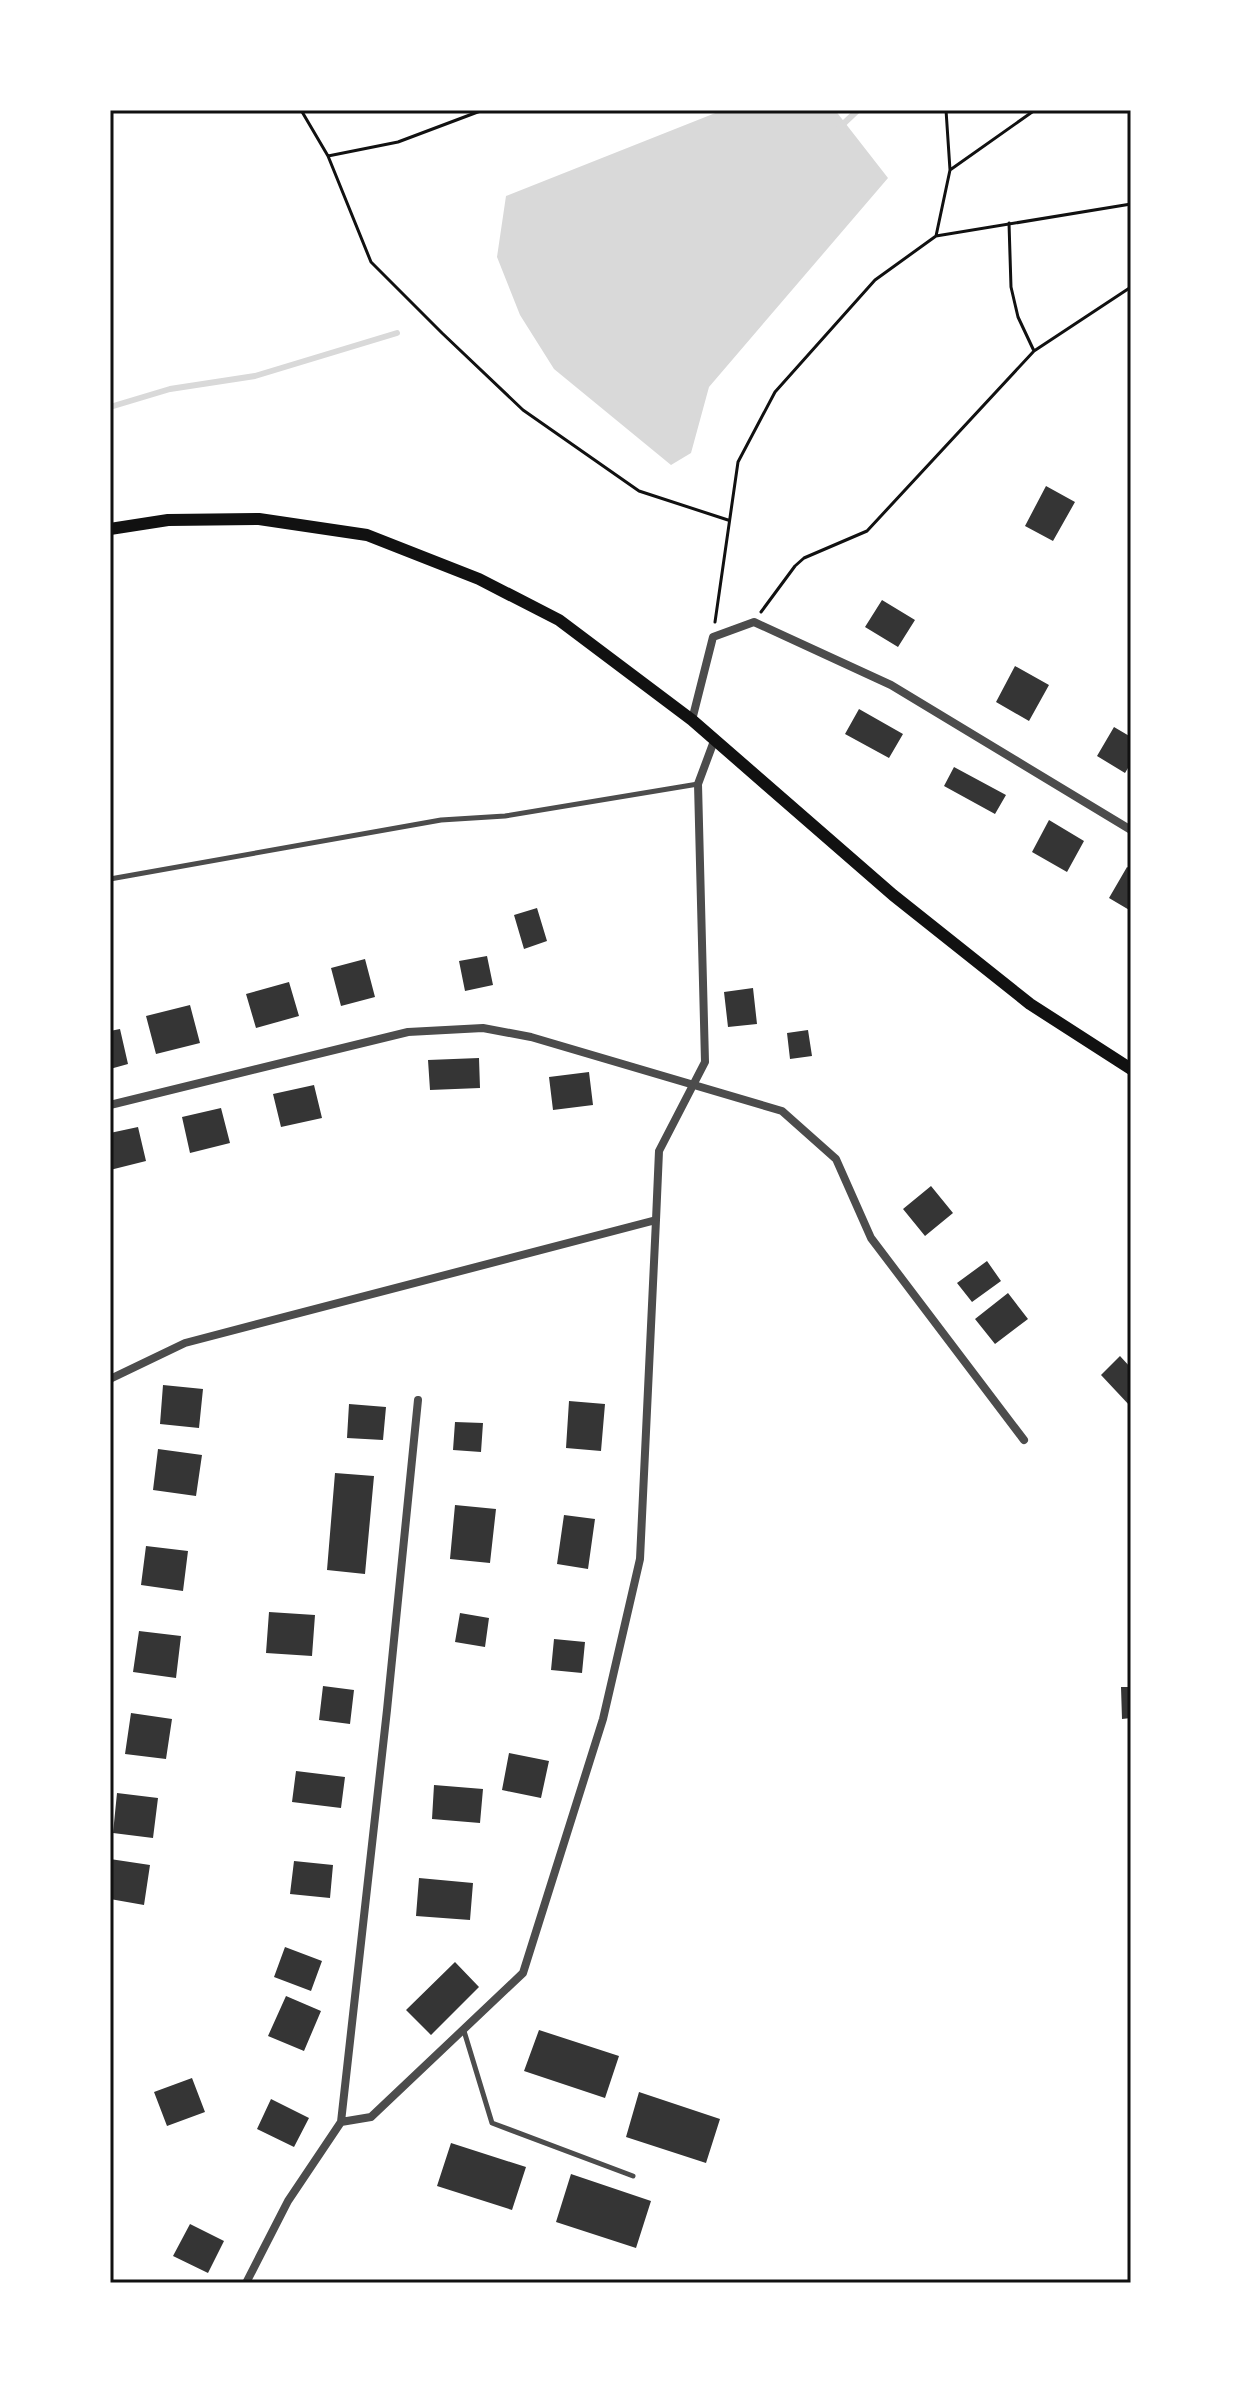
<svg xmlns="http://www.w3.org/2000/svg" width="1241" height="2393" font-family="'Libre Baskerville',serif">
  <style>
    .water { fill: #d9d9d9 }
    .lines { fill: none; stroke-linecap: round; stroke-linejoin: round }
    .stream { stroke: #d9d9d9; stroke-width: 6 }
    .building { fill: #353535 }
    .path { stroke: #111; stroke-width: 3 }
    .service { stroke: #4c4c4c; stroke-width: 5 }
    .minor { stroke: #4c4c4c; stroke-width: 8 }
    .secondary { stroke: #111; stroke-width: 12 }
    .neatline { fill: none; stroke: #111; stroke-width: 3 }
  </style>
  <rect width="100%" height="100%" fill="#fff"/>
  <path class="water" d="M 723,110 L 835,110 L 888,178 L 709,387 L 691,453 L 671,465 L 554,369 L 520,315 L 497,257 L 506,196 Z"/>
  <g class="lines">
    <path class="stream" d="M 840,127 L 858,110
      M 110,407 L 170,389 L 255,376 L 397,333"/>
  </g>
  <path class="building" d="M 1046,486 L 1075,502 L 1053,541 L 1025,526 Z
    M 882,600 L 915,620 L 898,647 L 865,627 Z
    M 1015,666 L 1049,685 L 1029,721 L 996,702 Z
    M 859,709 L 903,734 L 889,758 L 845,734 Z
    M 1114,727 L 1131,737 L 1131,763 L 1125,773 L 1097,756 Z
    M 954,767 L 1006,795 L 995,814 L 944,786 Z
    M 1049,820 L 1084,841 L 1067,872 L 1032,852 Z
    M 1127,867 L 1131,869 L 1131,911 L 1109,898 Z
    M 537,908 L 547,941 L 524,949 L 514,915 Z
    M 487,956 L 493,985 L 465,991 L 459,961 Z
    M 365,959 L 375,997 L 341,1006 L 331,968 Z
    M 289,982 L 299,1016 L 256,1028 L 246,994 Z
    M 753,988 L 757,1024 L 728,1027 L 724,992 Z
    M 190,1005 L 200,1043 L 156,1054 L 146,1016 Z
    M 120,1029 L 128,1064 L 110,1069 L 110,1031 Z
    M 808,1030 L 812,1056 L 790,1059 L 787,1033 Z
    M 479,1058 L 480,1088 L 430,1090 L 428,1060 Z
    M 589,1072 L 593,1105 L 553,1110 L 549,1077 Z
    M 314,1085 L 322,1118 L 281,1127 L 273,1094 Z
    M 221,1108 L 230,1143 L 190,1153 L 182,1117 Z
    M 138,1127 L 146,1161 L 110,1170 L 110,1133 Z
    M 931,1186 L 953,1213 L 925,1236 L 903,1209 Z
    M 987,1261 L 1001,1281 L 972,1302 L 957,1283 Z
    M 1008,1293 L 1028,1319 L 995,1344 L 975,1319 Z
    M 1120,1356 L 1131,1368 L 1131,1407 L 1101,1375 Z
    M 163,1385 L 203,1389 L 199,1428 L 160,1424 Z
    M 569,1401 L 605,1404 L 601,1451 L 566,1448 Z
    M 349,1404 L 386,1407 L 383,1440 L 347,1438 Z
    M 455,1422 L 483,1423 L 481,1452 L 453,1450 Z
    M 158,1449 L 202,1455 L 196,1496 L 153,1490 Z
    M 335,1473 L 374,1476 L 365,1574 L 327,1570 Z
    M 455,1505 L 496,1509 L 490,1563 L 450,1559 Z
    M 564,1515 L 595,1519 L 588,1569 L 557,1564 Z
    M 146,1546 L 188,1551 L 183,1591 L 141,1585 Z
    M 269,1612 L 315,1615 L 312,1656 L 266,1653 Z
    M 460,1613 L 489,1618 L 485,1647 L 455,1642 Z
    M 139,1631 L 181,1636 L 176,1678 L 133,1672 Z
    M 554,1639 L 585,1642 L 582,1673 L 551,1670 Z
    M 323,1686 L 354,1690 L 350,1724 L 319,1720 Z
    M 1121,1687 L 1131,1687 L 1131,1718 L 1122,1719 Z
    M 131,1713 L 172,1719 L 166,1759 L 125,1754 Z
    M 509,1753 L 549,1761 L 541,1798 L 502,1790 Z
    M 296,1771 L 345,1777 L 341,1808 L 292,1802 Z
    M 434,1785 L 483,1789 L 480,1823 L 432,1819 Z
    M 117,1793 L 158,1798 L 153,1838 L 113,1833 Z
    M 110,1859 L 150,1865 L 144,1905 L 110,1899 Z
    M 294,1861 L 333,1865 L 330,1898 L 290,1894 Z
    M 419,1878 L 473,1883 L 470,1920 L 416,1916 Z
    M 285,1947 L 322,1961 L 311,1991 L 274,1977 Z
    M 455,1962 L 479,1987 L 431,2035 L 406,2010 Z
    M 286,1996 L 321,2011 L 304,2051 L 268,2036 Z
    M 539,2030 L 619,2056 L 605,2098 L 524,2071 Z
    M 192,2078 L 205,2112 L 167,2126 L 154,2092 Z
    M 639,2092 L 720,2119 L 706,2163 L 626,2137 Z
    M 271,2099 L 309,2118 L 294,2147 L 257,2129 Z
    M 451,2143 L 526,2167 L 512,2210 L 437,2186 Z
    M 571,2174 L 651,2201 L 636,2248 L 556,2222 Z
    M 190,2224 L 224,2241 L 208,2273 L 173,2256 Z"/>
  <g class="lines">
    <path class="path" d="M 301,110 L 328,156 L 371,262 L 442,333 L 523,410 L 639,491 L 728,520
      M 946,110 L 950,170 L 1035,110
      M 328,156 L 398,142 L 483,110
      M 1009,223 L 1011,287 L 1018,317 L 1034,351
      M 936,236 L 950,170
      M 761,612 L 795,566 L 804,558 L 867,531 L 1034,351 L 1131,287
      M 715,622 L 738,462 L 775,392 L 875,280 L 936,236 L 1131,204"/>
    <path class="service" d="M 110,879 L 441,820 L 505,816 L 698,784
      M 464,2031 L 492,2123 L 633,2176"/>
    <path class="minor" d="M 692,720 L 713,637 L 754,622 L 891,685 L 1131,830
      M 110,1105 L 408,1032 L 483,1028 L 531,1037 L 782,1111 L 836,1159 L 871,1238 L 1024,1440
      M 110,1379 L 185,1343 L 656,1220 L 659,1151 L 705,1062 L 698,784 L 714,741
      M 341,2122 L 371,2117 L 523,1973 L 603,1719 L 640,1559 L 656,1220
      M 246,2283 L 288,2201 L 341,2122 L 387,1710 L 418,1400"/>
    <path class="secondary" d="M 110,529 L 168,520 L 259,519 L 367,535 L 479,579 L 559,620 L 692,720 L 893,895 L 1030,1004 L 1131,1069"/>
  </g>
  <rect width="1241" height="2393" fill="none" stroke="#ffffff" stroke-width="224"/>
  <rect x="112" y="112" width="1017" height="2169" class="neatline"/>
</svg>
